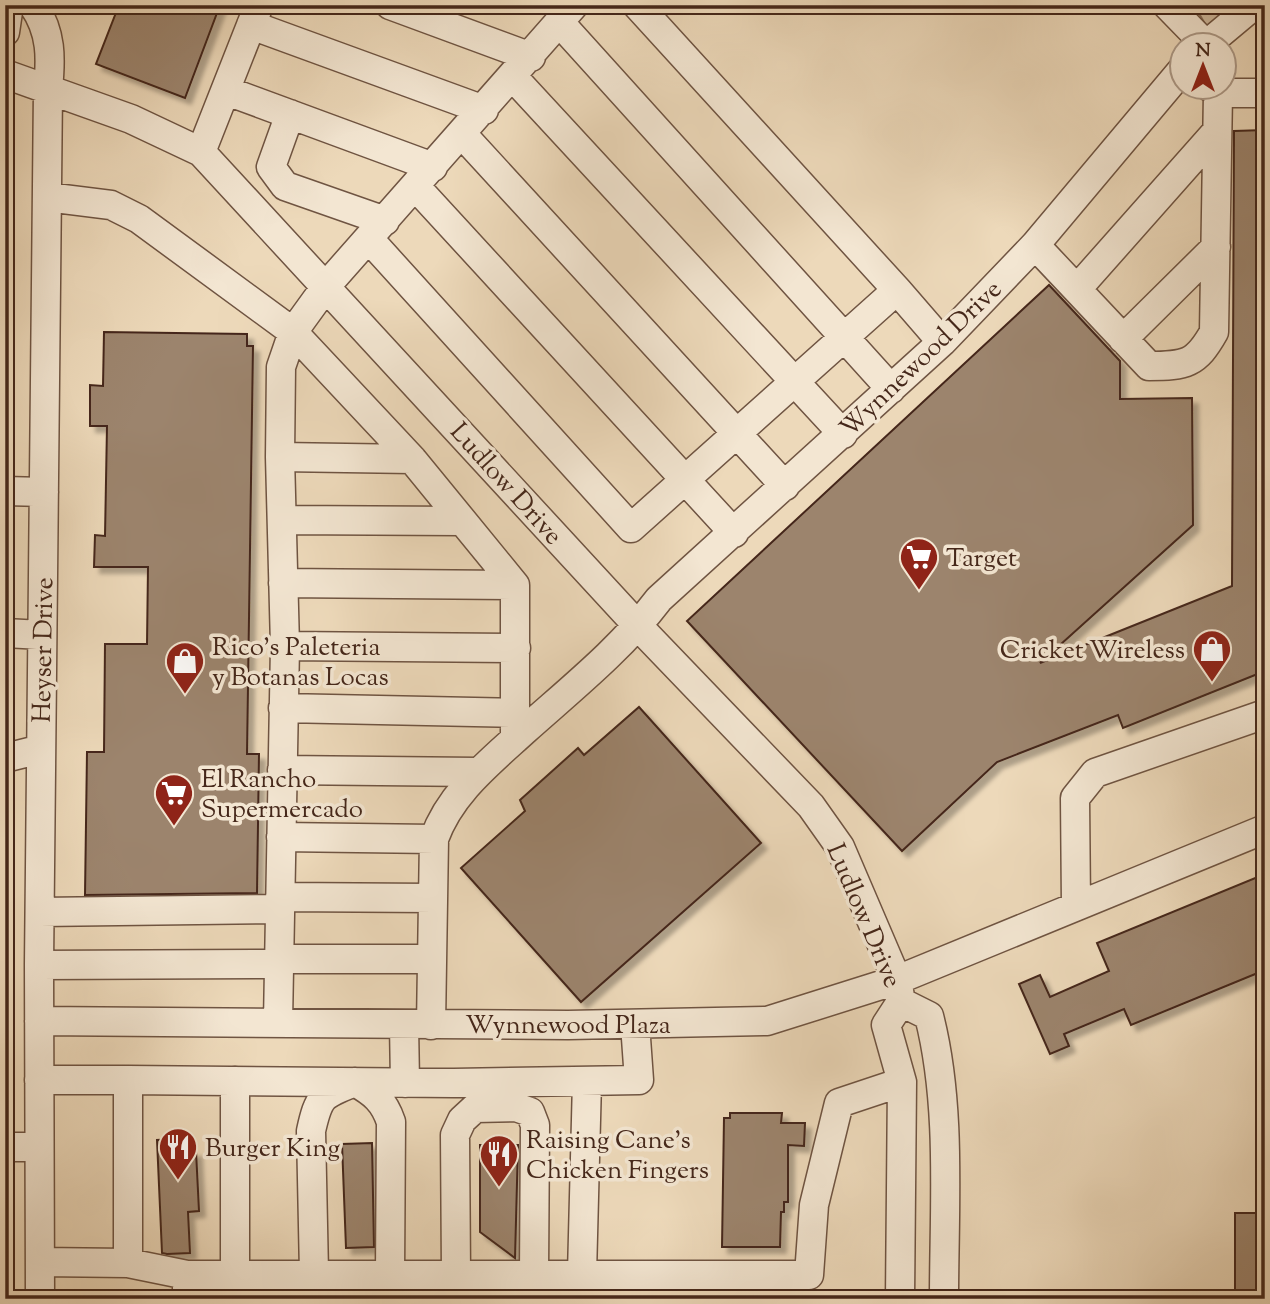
<svg xmlns="http://www.w3.org/2000/svg" width="1270" height="1304" font-family="'Sorts Mill Goudy',serif">
  <style>
    .green { fill: #d0bb9f; stroke: #8a715c; stroke-width: 2 }
    .building { fill: #9c846d; stroke: #45271a; stroke-width: 2; filter: url(#shadow) }
    .lines { fill: none; stroke-linecap: round; stroke-linejoin: round }
    .minor-casing { stroke: #6f5442; stroke-width: 31 }
    .minor { stroke: #f3e6d2; stroke-width: 28 }
    .labels { text-anchor: middle; stroke-width: 7; stroke-linejoin: round; paint-order: stroke }
    .street-label { font-size: 26px; fill: #45271a; stroke: #f3e6d2 }
    .poi-label { font-size: 26px; fill: #45271a; stroke: #f3e6d2; text-anchor: start }
  </style>
  <defs>
    <filter id="shadow"><feDropShadow dx="6" dy="6" stdDeviation="2" flood-color="#0004"/></filter>
  </defs>
  <rect width="100%" height="100%" fill="#edd9ba"/>
  <filter id="stains"><feTurbulence type="fractalNoise" baseFrequency=".00286" numOctaves="4"/><feColorMatrix values="0 0 0 0 .2 0 0 0 0 .09 0 0 0 0 .02 0 0 0 .5 -.17"/></filter>
  <radialGradient id="worn" r=".72"><stop offset=".6" stop-color="#630" stop-opacity="0"/><stop offset="1" stop-color="#630" stop-opacity=".3"/></radialGradient>
  <path class="green" d="M 1194,5 L 1265,5 L 1265,19 L 1208,29 Z"/>
  <path class="building" d="M 119,5 L 220,5 L 185,98 L 96,64 Z
    M 1265,130 L 1265,671 L 1123,728 L 1118,715 L 997,762 L 902,851 L 687,621 L 1049,285 L 1120,361 L 1120,399 L 1192,398 L 1193,525 L 1040,663 L 1232,586 L 1234,131 Z
    M 104,332 L 247,334 L 247,346 L 253,346 L 247,754 L 259,754 L 257,893 L 85,895 L 87,752 L 104,752 L 105,644 L 147,644 L 148,567 L 94,567 L 95,535 L 105,536 L 107,426 L 90,426 L 90,385 L 103,386 Z
    M 639,707 L 761,843 L 581,1002 L 461,868 L 525,811 L 520,800 L 578,748 L 584,755 Z
    M 1265,874 L 1265,970 L 1131,1025 L 1124,1009 L 1064,1034 L 1069,1046 L 1050,1054 L 1019,984 L 1040,975 L 1050,997 L 1109,971 L 1097,943 Z
    M 730,1113 L 782,1113 L 781,1123 L 805,1123 L 804,1146 L 788,1145 L 788,1202 L 784,1202 L 784,1212 L 781,1212 L 780,1247 L 722,1247 L 724,1118 L 730,1118 Z
    M 176,1139 L 177,1152 L 196,1151 L 199,1211 L 188,1212 L 190,1253 L 167,1254 L 162,1253 L 157,1140 Z
    M 372,1143 L 374,1247 L 346,1248 L 342,1144 Z
    M 480,1145 L 518,1145 L 515,1258 L 480,1232 Z
    M 1235,1213 L 1265,1213 L 1265,1299 L 1235,1299 Z"/>
  <g class="lines">
    <g class="minor-casing">
      <path id="minor" d="M 33,5 C 52,32 51,59 48,89 L 39,965 L 40,1299
        M 390,5 L 531,57
        M 1167,5 L 1206,45
        M 561,24 L 891,389
        M 251,25 L 484,110
        M 5,32 L 9,5
        M 1205,46 L 1254,5
        M 5,74 L 131,119 L 201,152 L 638,626 L 811,806 L 840,847 L 897,980 L 901,1002 L 886,1025 L 902,1082 L 900,1299
        M 513,77 L 843,434
        M 1211,88 L 1218,93 L 1265,93
        M 227,91 L 433,167
        M 290,114 L 271,167 L 285,186 L 385,221
        M 462,134 L 785,486
        M 201,152 L 259,5
        M 416,187 L 734,533
        M 47,197 L 111,205 L 139,219 L 293,332 L 281,367 L 280,457 L 285,646 L 278,1022
        M 369,239 L 631,528 L 897,290 L 637,5
        M 1035,245 L 1149,366 C 1186,366 1196,364 1214,332 L 1218,93
        M 1077,289 L 1217,131
        M 897,290 L 942,342
        M 1123,339 L 1216,247
        M 280,457 L 412,459
        M 5,491 L 44,492
        M 282,520 L 462,521
        M 283,583 L 515,585
        M 5,633 L 42,635
        M 285,646 L 516,648
        M 283,708 L 516,713
        M 515,739 L 515,585 L 412,459 L 293,332 L 327,285 L 574,5
        M 5,758 L 41,749
        M 282,770 L 478,772
        M 281,837 L 434,839
        M 280,897 L 433,898
        M 1076,906 L 1075,798 L 1095,773 L 1265,714
        M 40,912 L 280,909
        M 279,959 L 432,959
        M 39,965 L 279,964
        M 901,1002 L 929,1016 C 952,1106 944,1206 944,1299
        M 39,1021 L 568,1025 L 767,1021 L 897,980 L 1265,829
        M 404,1024 L 405,1083
        M 431,1025 L 434,839 C 450,793 490,762 525,730 C 572,688 621,649 659,599 L 942,342 L 1035,245 L 1182,70
        M 39,1080 L 128,1080 L 128,1263
        M 128,1080 L 454,1083 L 639,1080 L 635,1024
        M 5,1147 L 39,1147
        M 40,1262 L 128,1263 L 187,1275
        M 235,1273 L 235,1081
        M 314,1273 L 311,1131 C 319,1095 322,1095 355,1082 C 374,1093 384,1101 391,1122 L 390,1274
        M 456,1274 L 455,1135 L 462,1120 L 475,1108 L 516,1107 L 530,1112 L 535,1125 L 534,1274
        M 582,1274 L 587,1081
        M 187,1299 L 187,1275 L 809,1275 L 814,1205 L 839,1103 L 902,1082"/>
    </g>
    <use href="#minor" class="minor"/>
  </g>
  <defs>
    <g id="supermarket-pin" transform="scale(2.0125)"><path d="M0 17L-7.5 6A9.5 9.5 0 1 1 7.5 6Z" fill="#8f2418" stroke="#f3e6d2"/><path d="M-6-5.5h2.5l.6 2H6L4.5 2H-2.5L-4.4-4H-6ZM-1.5 3.2a1.3 1.3 0 1 0 .1 0ZM3 3.2a1.3 1.3 0 1 0 .1 0Z" fill="#fff"/></g>
    <g id="shop-pin" transform="scale(2.0125)"><path d="M0 17L-7.5 6A9.5 9.5 0 1 1 7.5 6Z" fill="#8f2418" stroke="#f3e6d2"/><path d="M-5-2.5h2.3a2.7 3.5 0 0 1 5.4 0H5L5.5 6h-11ZM-1.5-2.5h3a1.5 2.3 0 0 0-3 0Z" fill="#fff"/></g>
    <g id="restaurant-pin" transform="scale(2.0125)"><path d="M0 17L-7.5 6A9.5 9.5 0 1 1 7.5 6Z" fill="#8f2418" stroke="#f3e6d2"/><path d="M-5-6h1v4h1v-4h1v4h1v-4h1v5L-1.5 .5V6h-2V.5L-5-1ZM5-6V6H3V1.5H1.5Q1.5-4 5-6Z" fill="#fff"/></g>
  </defs>
  <g fill-rule="evenodd">
    <use href="#supermarket-pin" x="919" y="557"/>
    <use href="#shop-pin" x="1212" y="649"/>
    <use href="#shop-pin" x="185" y="661"/>
    <use href="#supermarket-pin" x="174" y="793"/>
    <use href="#restaurant-pin" x="178" y="1147"/>
    <use href="#restaurant-pin" x="499" y="1154"/>
  </g>
  <g class="labels">
    <g class="street-label">
      <text transform="translate(920 358) rotate(-44)" y="9">Wynnewood Drive</text>
      <text transform="translate(507 483) rotate(48)" y="9">Ludlow Drive</text>
      <text transform="translate(42 650) rotate(-89)" y="9">Heyser Drive</text>
      <text transform="translate(865 915) rotate(67)" y="9">Ludlow Drive</text>
      <text x="568" y="1033">Wynnewood Plaza</text>
    </g>
    <g class="poi-label">
      <text x="946" y="566">Target</text>
      <text x="212" y="655">Rico's Paleteria<tspan x="212" dy="30">y Botanas Locas</tspan></text>
      <text x="1185" y="658" text-anchor="end">Cricket Wireless</text>
      <text x="201" y="787">El Rancho<tspan x="201" dy="30">Supermercado</tspan></text>
      <text x="526" y="1148">Raising Cane's<tspan x="526" dy="30">Chicken Fingers</tspan></text>
      <text x="205" y="1156">Burger King</text>
    </g>
  </g>
  <rect width="1270" height="1304" fill="none" stroke="#edd9ba" stroke-width="28"/>
  <rect x="7" y="7" width="1256" height="1290" fill="none" stroke="#45271a" stroke-width="3.5"/>
  <rect x="14" y="14" width="1242" height="1276" fill="none" stroke="#45271a" stroke-width="2"/>
  <g transform="translate(1203 66)"><circle r="33" fill="#f3e6d2" stroke="#ad9a88" stroke-width="2"/>
  <path d="M0-5L12 26L0 18L-12 26Z" fill="#8f2418"/>
  <text y="-10" font-size="19" font-weight="bold" text-anchor="middle" fill="#45271a">N</text>
  </g>
  <rect width="100%" height="100%" filter="url(#stains)"/>
  <rect width="100%" height="100%" fill="url(#worn)"/>
</svg>
